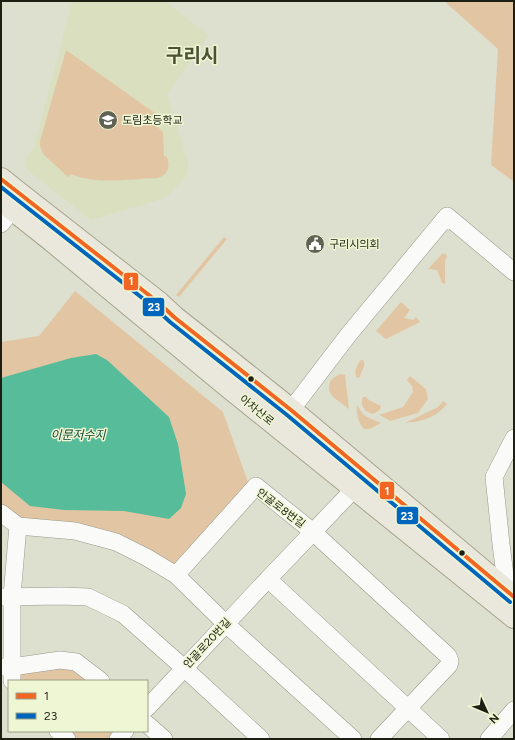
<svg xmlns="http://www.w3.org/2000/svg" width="515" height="740" font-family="Figtree,'Noto Sans KR',sans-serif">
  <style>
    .built { fill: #dadfc0 }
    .green { fill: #e2c6a3 }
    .water { fill: #57bc9a }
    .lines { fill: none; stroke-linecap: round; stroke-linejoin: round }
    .minor-casing { stroke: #97998b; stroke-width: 18 }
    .major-casing { stroke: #a7a48d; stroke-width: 24 }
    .minor { stroke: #fafaf8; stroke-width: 17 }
    .major { stroke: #eae7dc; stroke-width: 22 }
    .bus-1-casing { stroke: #eff6d3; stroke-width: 7 }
    .bus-2-casing { stroke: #eff6d3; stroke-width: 7 }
    .bus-1 { stroke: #f26522; stroke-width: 4 }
    .bus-2 { stroke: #0065bd; stroke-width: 4 }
    .bus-dot { fill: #1d1f13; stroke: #eff6d3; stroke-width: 1.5 }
    .labels { text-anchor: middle; stroke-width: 3; stroke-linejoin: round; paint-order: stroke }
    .poi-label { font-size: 11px; fill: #1d1f13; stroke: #eff6d3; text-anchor: start }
    .street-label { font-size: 11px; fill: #1d1f13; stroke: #eff6d3 }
    .water-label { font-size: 12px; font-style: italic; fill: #0e4534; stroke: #eff6d3 }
    .town-label { font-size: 19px; font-weight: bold; fill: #4c5134; stroke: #eff6d3 }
    .line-badge { stroke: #eff6d3; stroke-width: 1.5 }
    .badge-label { font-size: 11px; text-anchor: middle; font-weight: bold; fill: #fff }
  </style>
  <rect width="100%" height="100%" fill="#dde0ce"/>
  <path class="built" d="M 72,1 L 164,1 L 209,35 L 167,94 L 189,166 L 187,174 L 182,181 L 168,195 L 159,200 L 91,220 L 30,172 L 27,169 L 26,165 L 27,157 L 34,147 Z"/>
  <path class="green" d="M 444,1 L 514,1 L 514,182 L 491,165 L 498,49 Z
    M 66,50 L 159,116 L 153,123 L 163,132 L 164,156 L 167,157 C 170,167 169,175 157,178 C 131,179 96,185 71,174 L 68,177 L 43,154 L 40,146 L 40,141 Z
    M 224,237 L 227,239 L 179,297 L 176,295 Z
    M 443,253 L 444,254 L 446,254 L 447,257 L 445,260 L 445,284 L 442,283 L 437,270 L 428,269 Z
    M 75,291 L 223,412 L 249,485 L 175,568 L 18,521 L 1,508 L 1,342 L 39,336 Z
    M 401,302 L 410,310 L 404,318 L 413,320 L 416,317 L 420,322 L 386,339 L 376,331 Z
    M 361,360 L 363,360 C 367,366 361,369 360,377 L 357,378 C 353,372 357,365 361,360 Z
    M 340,374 L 345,375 L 349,409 L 333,397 L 329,391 C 329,380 331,379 340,374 Z
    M 410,376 L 426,389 L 428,399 L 418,413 L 390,421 C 387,418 382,417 379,415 L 403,407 L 413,392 L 412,386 L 407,380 Z
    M 363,397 L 366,397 L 369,400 L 381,406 L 380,410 L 373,414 C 365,412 359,406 363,397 Z
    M 443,401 L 447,404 C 435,418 424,421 405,423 L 438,407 Z
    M 357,405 L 363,414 L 367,417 L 381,423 L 370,429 L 364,429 C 358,422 356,414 357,405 Z
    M 73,665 L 91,681 L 19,681 L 22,671 Z
    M 65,731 L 118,731 L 110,739 L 73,739 Z"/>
  <path class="water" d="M 96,354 L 107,360 L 169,417 L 178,444 L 186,494 L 181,508 L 169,519 L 124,511 L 64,510 L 30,506 L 1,482 L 1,378 L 71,358 Z"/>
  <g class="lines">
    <g class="minor-casing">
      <path id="minor" d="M 1,224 L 13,209
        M 291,410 L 349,334 L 447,216 L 514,272
        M 355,488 L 313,532 L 448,656 L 450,661 L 449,665 L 379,739
        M 1,513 L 18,526 L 75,531 L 116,542 L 146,557 L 176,575 L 256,486 L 313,532 L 268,579 L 441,739
        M 176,575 L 226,624 L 353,739
        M 507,591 L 501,544 L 494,477 L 514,438
        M 1,597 L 61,596 L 88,597 L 123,614 L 184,668 L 261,739
        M 1,667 L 12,667 L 60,660 L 76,662 L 101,681
        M 12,681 L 12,596 L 18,526
        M 147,708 L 268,579
        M 147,724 L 164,739
        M 58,731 L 67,739
        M 118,739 L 125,731
        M 489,739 L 514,710"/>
    </g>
    <g class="major-casing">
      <path id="major" d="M 1,179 L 21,195 L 159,303 L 174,317 L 291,410 L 514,597
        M 1,200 L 49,238 L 229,387 L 514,617"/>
    </g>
    <use href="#minor" class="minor"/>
    <use href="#major" class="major"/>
    <g class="bus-1-casing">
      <path id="bus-1" d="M 1,179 L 159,303 L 174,317 L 291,410 L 514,597"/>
    </g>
    <g class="bus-2-casing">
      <path id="bus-2" d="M 1,187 L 155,308 L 170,322 L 287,415 L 510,602"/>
    </g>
    <use href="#bus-1" class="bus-1"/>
    <use href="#bus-2" class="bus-2"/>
  </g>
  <defs>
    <g id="school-disc" transform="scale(1)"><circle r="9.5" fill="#606354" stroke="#eff6d3"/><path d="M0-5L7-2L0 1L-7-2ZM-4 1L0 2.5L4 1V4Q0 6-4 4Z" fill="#fff"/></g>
    <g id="civic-disc" transform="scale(1)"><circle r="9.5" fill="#606354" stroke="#eff6d3"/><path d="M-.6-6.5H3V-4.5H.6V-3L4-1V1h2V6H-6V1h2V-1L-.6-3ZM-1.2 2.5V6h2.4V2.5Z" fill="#fff"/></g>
  </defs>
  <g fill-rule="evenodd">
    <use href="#school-disc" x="108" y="120"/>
    <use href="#civic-disc" x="315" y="244"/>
  </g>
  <g class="bus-dot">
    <circle cx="251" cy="379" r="3.5"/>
    <circle cx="462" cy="553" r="3.5"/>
  </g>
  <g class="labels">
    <g class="poi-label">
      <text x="122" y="124">도림초등학교</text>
      <text x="329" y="248">구리시의회</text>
    </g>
    <g class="street-label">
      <text transform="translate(257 410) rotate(39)" y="4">아차산로</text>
      <text transform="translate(281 508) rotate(37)" y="4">안골로8번길</text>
      <text transform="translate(207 643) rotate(-47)" y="4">안골로20번길</text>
    </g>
    <g class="water-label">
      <text x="78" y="439">이문저수지</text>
    </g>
    <g class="town-label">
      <text x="192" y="62">구리시</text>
    </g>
  </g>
  <g class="line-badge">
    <rect x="123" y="272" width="16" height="19" rx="4" fill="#f26522"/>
    <rect x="142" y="297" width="23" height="20" rx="4" fill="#0065bd"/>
    <rect x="379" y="481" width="16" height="19" rx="4" fill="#f26522"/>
    <rect x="396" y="506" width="23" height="19" rx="4" fill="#0065bd"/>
  </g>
  <g class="badge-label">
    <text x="131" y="285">1</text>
    <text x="154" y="311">23</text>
    <text x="387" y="495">1</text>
    <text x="407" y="520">23</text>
  </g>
  <rect width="515" height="740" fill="none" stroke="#1d1f13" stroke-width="4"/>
  <rect x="8" y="680" width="140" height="52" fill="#eff6d3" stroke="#9ba086"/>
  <rect x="16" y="693" width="20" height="6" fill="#f26522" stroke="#9ba086"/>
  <text x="44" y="700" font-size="12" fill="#1d1f13">1</text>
  <rect x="16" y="713" width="20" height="6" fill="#0065bd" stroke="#9ba086"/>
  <text x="44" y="720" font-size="12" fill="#1d1f13">23</text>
  <g transform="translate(487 712) rotate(134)" stroke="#eff6d3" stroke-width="3" paint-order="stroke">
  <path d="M0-3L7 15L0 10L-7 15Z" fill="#1d1f13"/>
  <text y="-6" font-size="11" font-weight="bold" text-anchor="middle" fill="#1d1f13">N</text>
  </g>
</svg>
